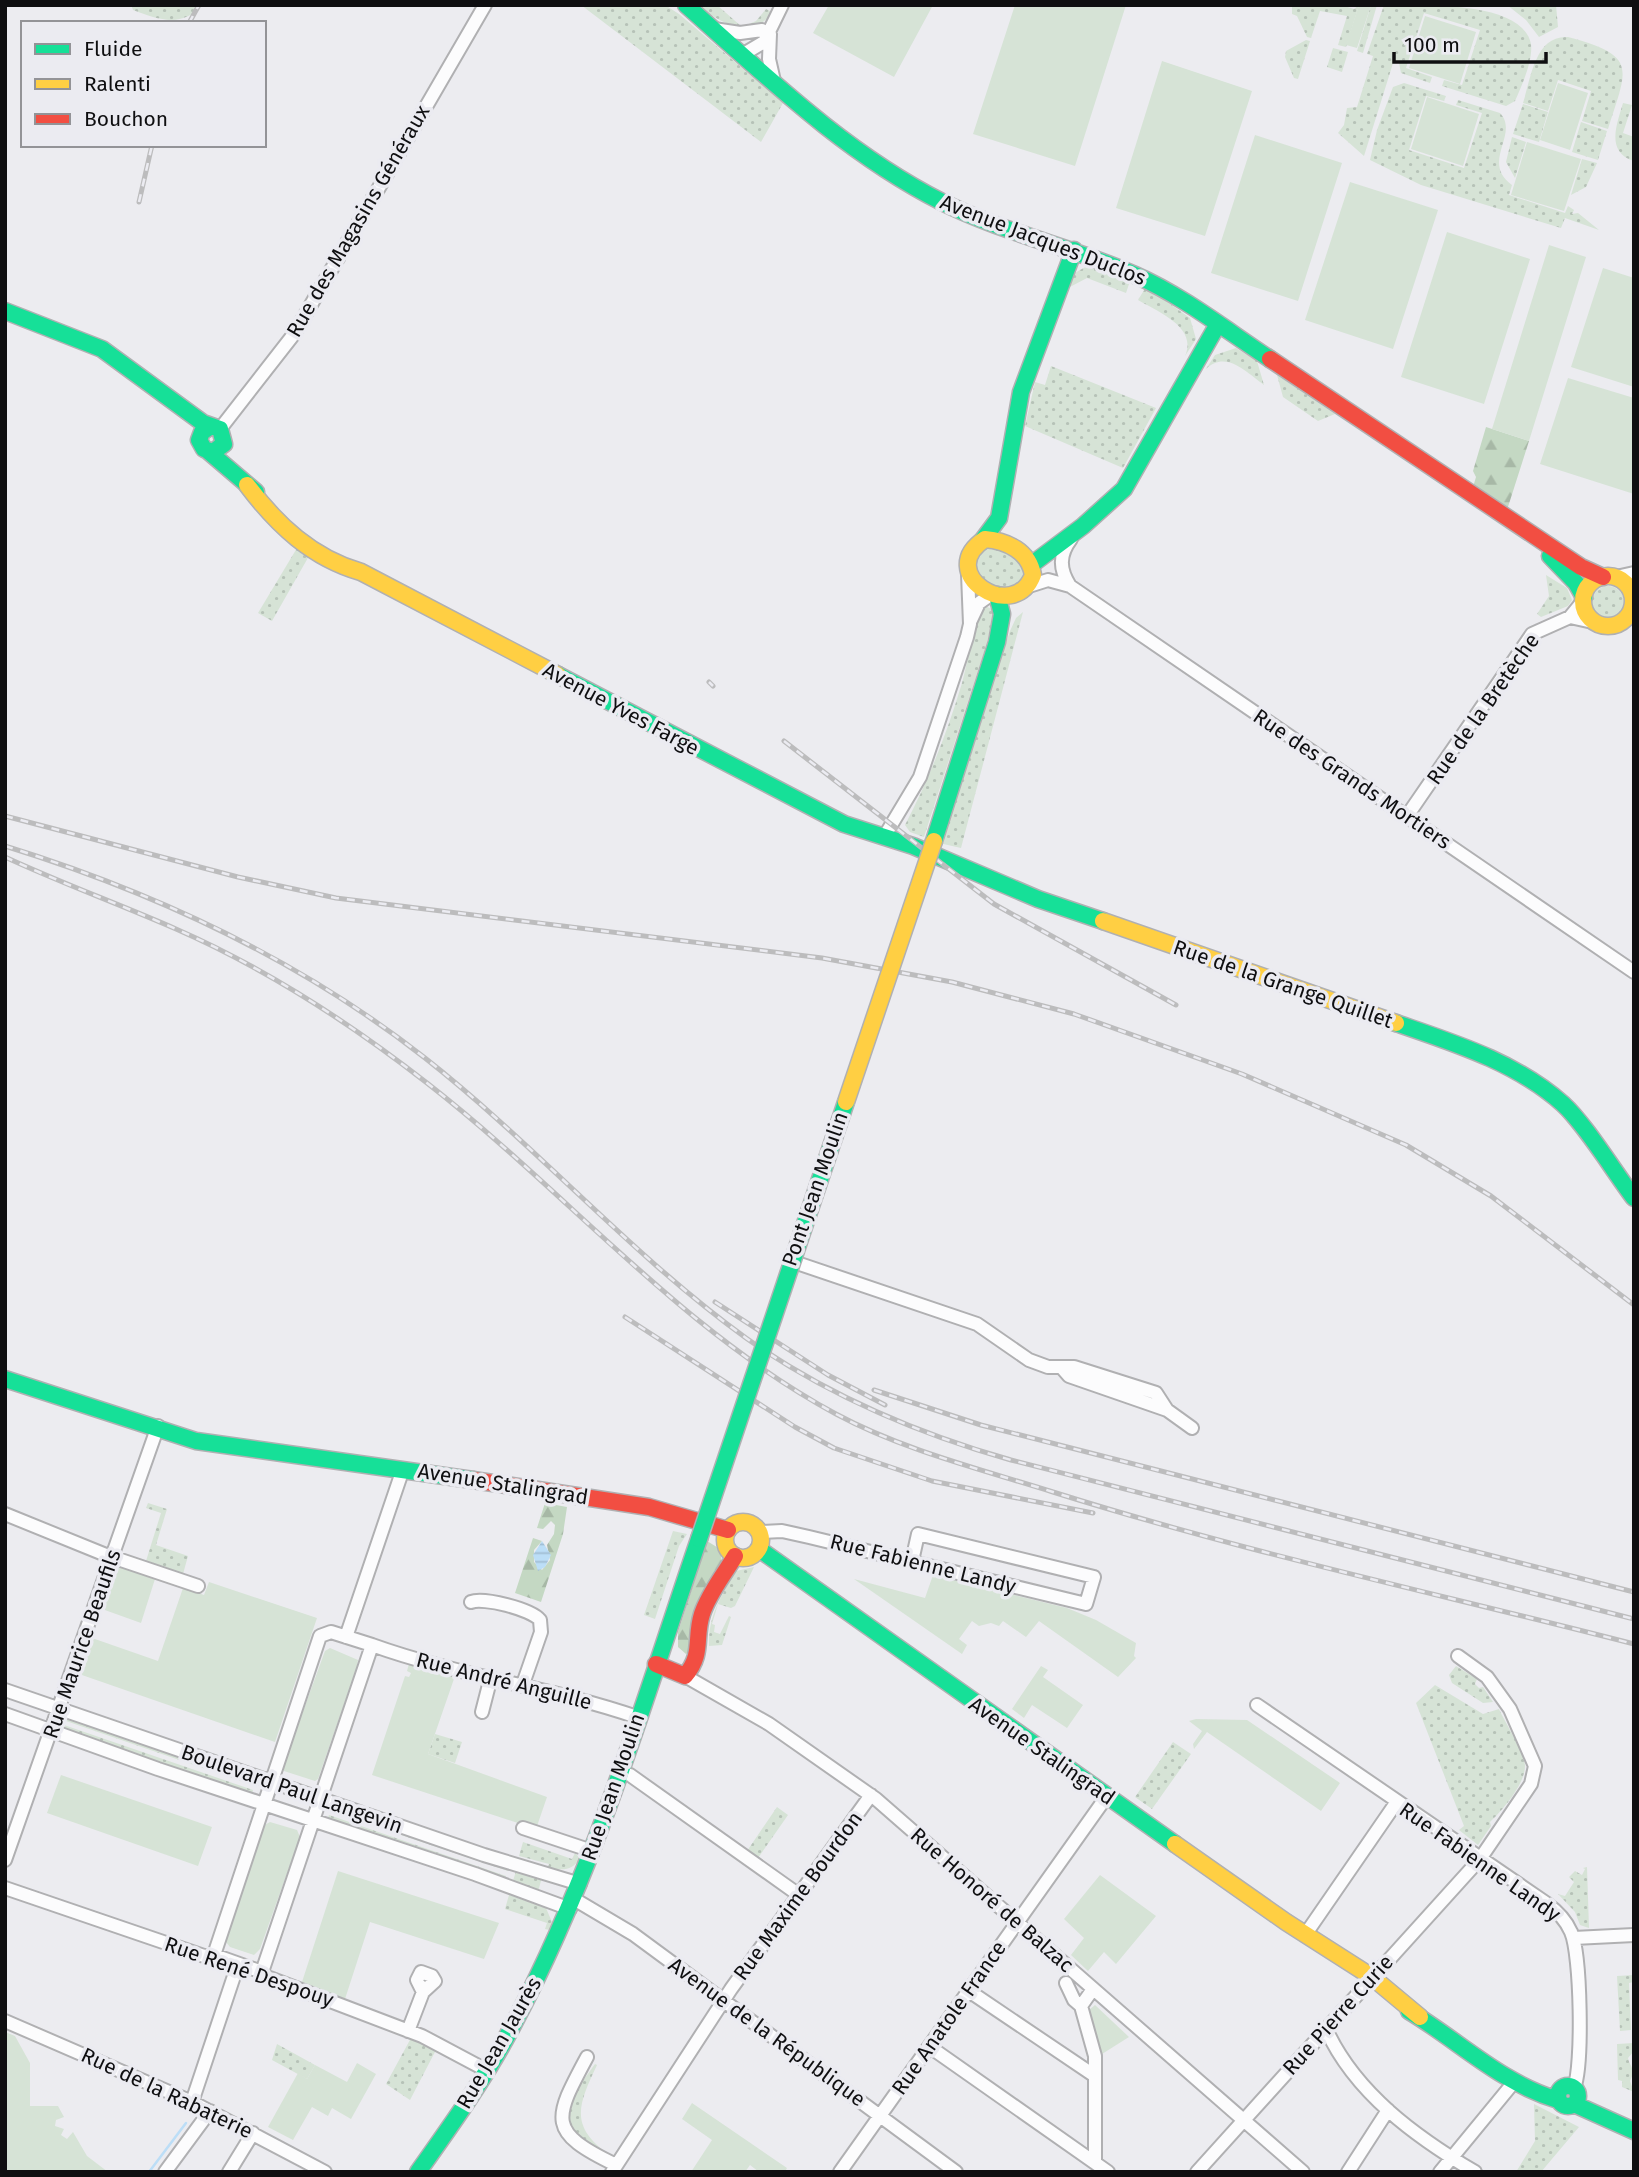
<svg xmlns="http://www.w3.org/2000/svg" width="1639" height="2177" font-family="'Fira Sans',sans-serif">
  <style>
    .grass { fill: url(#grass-dots) }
    .forest { fill: url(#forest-firs) }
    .green { fill: #d6e3d6 }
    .water { fill: url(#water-rules) }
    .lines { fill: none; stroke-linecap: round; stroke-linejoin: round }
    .stream { stroke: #bcdef7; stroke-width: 2.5 }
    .street-casing { stroke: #b0b0b2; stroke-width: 16 }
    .fast-casing { stroke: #b0b0b2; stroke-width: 19 }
    .slow-casing { stroke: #b0b0b2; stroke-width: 19 }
    .jam-casing { stroke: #b0b0b2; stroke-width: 19 }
    .street { stroke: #fcfcfd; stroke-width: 12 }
    .fast { stroke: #16e098; stroke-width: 16 }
    .slow { stroke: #ffcf43; stroke-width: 16 }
    .jam { stroke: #f24e42; stroke-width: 16 }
    .rail-casing { stroke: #bcbcbd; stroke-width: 5 }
    .rail { stroke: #ebebf1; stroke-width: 2.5; stroke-dasharray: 8; stroke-linecap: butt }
    .fast-bridge-casing { stroke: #b0b0b2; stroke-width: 19; stroke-linecap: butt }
    .slow-bridge-casing { stroke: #b0b0b2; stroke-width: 19; stroke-linecap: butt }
    .fast-bridge { stroke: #16e098; stroke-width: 16 }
    .slow-bridge { stroke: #ffcf43; stroke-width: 16 }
    .labels { text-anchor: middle; stroke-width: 7; stroke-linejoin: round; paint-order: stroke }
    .street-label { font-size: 21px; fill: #0f0f11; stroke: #ebebf1 }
  </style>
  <defs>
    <pattern id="grass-dots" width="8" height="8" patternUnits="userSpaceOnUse" patternTransform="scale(1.75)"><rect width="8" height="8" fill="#d6e3d6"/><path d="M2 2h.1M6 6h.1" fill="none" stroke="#b6c2b7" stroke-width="1.8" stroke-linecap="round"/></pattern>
    <pattern id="forest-firs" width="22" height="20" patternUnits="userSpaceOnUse" patternTransform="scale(1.75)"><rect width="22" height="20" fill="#c4d8c3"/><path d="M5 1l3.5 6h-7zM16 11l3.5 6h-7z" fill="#a7b8a6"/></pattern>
    <pattern id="water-rules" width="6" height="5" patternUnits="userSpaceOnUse" patternTransform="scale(1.75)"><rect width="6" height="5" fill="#bcdef7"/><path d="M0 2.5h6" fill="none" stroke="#a0bdd3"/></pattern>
  </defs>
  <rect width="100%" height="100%" fill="#ececf0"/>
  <path class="grass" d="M 131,5 L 203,5 C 181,28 160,20 133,10 Z
    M 581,5 L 665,5 L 679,14 L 783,103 L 761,142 Z
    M 698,5 L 717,5 L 742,27 L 756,21 L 766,9 L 772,12 C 753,42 718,22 698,5 Z
    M 1292,5 L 1341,5 L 1354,9 L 1359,5 L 1346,47 L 1338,45 L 1347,16 L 1320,11 L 1311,38 L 1307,37 L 1297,16 L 1292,14 Z
    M 1371,5 L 1377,5 L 1363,53 L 1357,51 Z
    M 1384,5 C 1418,5 1523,0 1531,44 C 1533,61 1522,85 1515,101 L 1506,106 L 1442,86 L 1444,80 L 1462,85 L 1480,30 L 1424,13 L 1406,68 L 1432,77 L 1430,83 L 1401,73 L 1399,63 L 1394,60 L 1364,156 L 1338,133 L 1344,125 L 1347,108 L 1357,107 L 1373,56 L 1367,54 Z
    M 1507,5 L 1556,5 L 1558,27 L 1539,37 L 1526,20 Z
    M 1568,37 C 1639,56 1627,68 1608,129 L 1582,121 L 1591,91 L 1558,80 L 1548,111 L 1523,103 C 1531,78 1535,35 1568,37 Z
    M 1306,40 L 1310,41 L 1298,79 L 1294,78 L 1285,57 L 1286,51 Z
    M 1333,48 L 1348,52 L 1342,72 L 1327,67 Z
    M 1404,83 L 1446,96 L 1444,101 L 1426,96 L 1409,150 L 1464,168 L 1482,113 L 1456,105 L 1458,100 L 1500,113 C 1520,134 1480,162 1512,185 L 1509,195 L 1565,213 L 1568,206 L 1574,210 L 1572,214 L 1578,213 L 1599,230 L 1565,218 L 1561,228 L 1421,185 L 1370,160 L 1377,130 L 1393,87 Z
    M 1623,103 L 1632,105 L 1623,133 L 1634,137 L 1634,161 C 1605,152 1617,124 1623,103 Z
    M 1523,104 L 1548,112 L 1539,142 L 1513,134 Z
    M 1581,122 L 1607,131 L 1598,160 L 1572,152 Z
    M 1512,137 L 1526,142 L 1515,178 L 1506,162 Z
    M 1582,159 L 1597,163 L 1586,187 L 1571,195 Z
    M 1087,266 L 1095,266 L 1130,281 L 1126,293 L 1087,278 L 1068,288 L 1073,274 Z
    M 1146,287 L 1190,318 L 1196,339 L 1185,356 C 1198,327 1158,312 1138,300 Z
    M 1236,348 L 1257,361 L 1264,385 C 1246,372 1226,350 1206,369 L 1215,355 Z
    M 1051,366 L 1156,408 L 1123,468 L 1025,426 L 1035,382 L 1045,385 Z
    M 1277,375 L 1335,414 L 1318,421 L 1283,397 Z
    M 991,546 L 1017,558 L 1025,572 L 1022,582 L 1005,591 C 984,581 955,563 991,546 Z
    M 297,548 L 309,556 L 272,621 L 258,613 Z
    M 1546,575 L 1567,588 L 1572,600 L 1568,606 L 1541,617 L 1537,614 L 1549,596 Z
    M1592 602a16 16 0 1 1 32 0a16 16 0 1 1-32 0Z
    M 983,605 L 994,610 L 987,643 L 924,837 L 910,832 L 905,825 C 929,779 947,733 962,683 C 969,658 972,627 983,605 Z
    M 1023,612 L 961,848 L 939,843 L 1010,631 L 1016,618 Z
    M 148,1503 L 167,1509 L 156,1545 L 188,1556 L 183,1574 L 146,1561 L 161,1513 L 146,1508 Z
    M 673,1531 L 687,1534 L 679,1546 L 655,1619 L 644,1615 Z
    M 754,1567 L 735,1606 L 731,1608 L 718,1604 L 712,1624 L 715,1625 L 714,1632 L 720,1634 L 729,1616 L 731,1617 L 722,1645 L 709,1646 C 708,1616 721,1596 736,1571 Z
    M 1456,1666 L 1477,1679 L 1475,1684 L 1479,1688 L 1483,1687 L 1493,1702 L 1483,1703 L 1452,1683 L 1449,1675 Z
    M 1435,1685 L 1483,1714 L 1499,1709 C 1505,1722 1524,1753 1525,1765 C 1526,1783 1502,1811 1490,1822 L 1491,1826 L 1478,1845 L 1459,1830 L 1464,1826 L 1416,1703 Z
    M 67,1716 L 256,1781 L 255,1786 L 66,1721 Z
    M 64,1725 L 253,1790 L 252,1795 L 62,1730 Z
    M 435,1734 L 462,1742 L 455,1763 L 428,1754 Z
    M 1173,1742 L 1191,1754 L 1152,1809 L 1135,1797 Z
    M 332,1807 L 510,1863 L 508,1871 L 330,1811 Z
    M 777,1807 L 788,1815 L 758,1858 L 747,1851 Z
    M 329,1815 L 506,1876 L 503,1883 L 327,1820 Z
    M 523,1842 L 572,1859 L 575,1853 L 580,1858 C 573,1871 561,1871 548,1867 L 549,1864 L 519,1856 Z
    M 1587,1867 L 1589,1928 L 1580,1925 L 1575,1912 L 1558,1894 L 1565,1896 L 1574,1882 L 1569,1877 L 1575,1871 L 1582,1875 L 1585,1869 L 1583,1868 Z
    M 517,1868 L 542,1877 L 538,1892 L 512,1884 Z
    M 509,1895 L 546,1908 L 552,1922 L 550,1930 L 545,1929 L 547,1923 L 505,1909 Z
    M 1634,1975 L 1634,1982 L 1629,1983 L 1631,2030 L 1620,2031 L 1617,1976 Z
    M 411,2038 L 436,2050 L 410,2100 L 386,2084 Z
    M 1634,2043 L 1634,2051 L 1628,2058 C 1631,2069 1636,2069 1630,2081 L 1634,2092 L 1622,2087 L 1622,2081 L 1618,2080 L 1617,2044 Z
    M 277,2044 L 315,2065 L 307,2079 L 272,2060 Z
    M 595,2064 L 597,2065 C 577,2107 569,2128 613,2157 L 582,2144 L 567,2127 L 569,2100 Z
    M 1534,2104 L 1579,2127 L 1541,2172 L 1516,2172 L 1535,2141 Z"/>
  <path class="forest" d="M 1486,427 L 1529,441 L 1507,510 L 1473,487 L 1476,477 L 1473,471 Z
    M 545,1503 L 567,1507 L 563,1534 L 541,1602 L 515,1593 L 533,1538 L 542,1541 L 534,1550 L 534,1562 L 542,1570 L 550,1560 L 547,1545 L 554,1534 L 555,1525 L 551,1521 L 543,1529 L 537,1528 Z
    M 707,1541 L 720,1549 L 722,1562 L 692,1649 L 686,1654 L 678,1647 L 678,1632 Z"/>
  <path class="green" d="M 829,5 L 933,5 L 894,77 L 813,33 Z
    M 1015,5 L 1126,5 L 1075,166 L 973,134 Z
    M 1359,5 L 1371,5 L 1357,48 L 1346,45 Z
    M 1425,16 L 1476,32 L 1460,84 L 1409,68 Z
    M 1162,61 L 1252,91 L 1205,236 L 1116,208 Z
    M 1558,83 L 1588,93 L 1570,150 L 1540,140 Z
    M 1427,97 L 1479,114 L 1463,166 L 1411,149 Z
    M 1255,135 L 1342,163 L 1298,301 L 1211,273 Z
    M 1527,142 L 1581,159 L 1564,211 L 1511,195 Z
    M 1350,182 L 1438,210 L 1393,349 L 1305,320 Z
    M 1447,232 L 1530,259 L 1484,404 L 1401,377 Z
    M 1549,245 L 1586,257 L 1529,441 L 1492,429 Z
    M 1603,268 L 1634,278 L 1634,387 L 1571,367 Z
    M 1568,378 L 1634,398 L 1634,494 L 1540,464 Z
    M 117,1566 L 155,1579 L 141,1623 L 102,1609 Z
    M 933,1575 L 1067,1608 L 1096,1620 L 1136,1643 L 1134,1656 L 1136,1658 L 1118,1677 L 1039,1621 L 1026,1637 L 1003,1621 L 999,1626 L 991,1623 L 979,1626 L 972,1621 L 959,1639 L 967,1645 L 962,1654 L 854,1579 L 925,1598 Z
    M 209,1582 L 317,1618 L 275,1742 L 79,1674 L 92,1638 L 158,1661 L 183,1588 L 204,1595 Z
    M 330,1648 L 358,1660 L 357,1667 L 318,1779 L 315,1781 L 284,1771 L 283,1766 L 325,1651 Z
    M 409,1664 L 455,1676 L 428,1754 L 547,1797 L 536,1829 L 372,1775 L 405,1676 L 409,1677 L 411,1673 L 407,1671 Z
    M 1041,1666 L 1048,1670 L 1043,1677 L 1083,1705 L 1067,1728 L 1032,1705 L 1024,1718 L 1012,1709 Z
    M 1196,1719 L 1247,1720 L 1340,1783 L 1321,1811 L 1207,1732 L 1194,1749 L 1193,1744 L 1202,1731 L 1189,1721 Z
    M 61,1775 L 212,1827 L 198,1866 L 47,1813 Z
    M 270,1822 L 297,1830 L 300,1837 L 260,1949 L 254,1955 L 230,1947 L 226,1942 L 263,1826 Z
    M 338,1871 L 499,1923 L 484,1959 L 370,1922 L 345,1999 L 302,1982 Z
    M 1100,1875 L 1156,1916 L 1116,1964 L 1104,1952 L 1088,1971 L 1071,1955 L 1084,1938 L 1064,1919 Z
    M 1095,2005 L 1129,2037 L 1102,2054 L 1089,2010 Z
    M 5,2032 L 15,2036 L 30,2063 L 30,2106 L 58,2106 L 64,2117 L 56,2120 L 55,2126 L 64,2129 L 61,2135 L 67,2139 L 73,2132 L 87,2156 L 108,2172 L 5,2172 Z
    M 357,2063 L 376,2074 L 351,2119 L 332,2108 L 328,2116 L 312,2107 L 293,2140 L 268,2127 L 298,2073 L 307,2079 L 315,2065 L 347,2082 Z
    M 692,2103 L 787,2168 L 785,2172 L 759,2172 L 750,2165 L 745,2172 L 691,2172 L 712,2140 L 682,2119 Z"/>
  <path class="water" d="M 542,1541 L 551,1555 L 545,1567 L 538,1571 L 533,1555 Z"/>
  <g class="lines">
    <path class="stream" d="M 149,2172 L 186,2123"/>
    <g class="street-casing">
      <path id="street" d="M 714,29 L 740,33 L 762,30
        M 770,34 L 769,59 L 774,81
        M 742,55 L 764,42 L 782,5
        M 220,429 L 294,334 L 485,5
        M 1616,577 L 1634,573
        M 1070,586 C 1059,569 1059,555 1071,539
        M 1026,587 L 1048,580 L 1070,586 L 1634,972
        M 1633,601 L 1634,597
        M 1570,617 L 1597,623
        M 971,620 L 979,603 L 993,593
        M 1407,816 L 1532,634 L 1570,617 L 1583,601
        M 884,837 L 920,777 L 967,637 L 970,624 L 968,574
        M 791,1261 L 977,1324 L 1029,1360 L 1048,1367 L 1074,1367 L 1156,1393 L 1167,1410 L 1192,1428
        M 1062,1368 L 1069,1376 L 1167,1410
        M 5,1514 L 106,1555 L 198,1586
        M 760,1532 L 782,1531 L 809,1537 L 1086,1604 L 1094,1577 L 918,1534 L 912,1561
        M 471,1602 C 483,1597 531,1609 540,1620 L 541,1632 L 523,1684
        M 346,1637 L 403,1469
        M 372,1645 C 458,1676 550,1687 637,1717
        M 685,1676 L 769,1724 L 876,1799 L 1303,2172
        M 5,1690 L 484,1855 L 580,1884
        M 1257,1705 L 1546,1903 C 1557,1911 1566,1920 1571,1932 C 1581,1954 1583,2066 1574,2088
        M 482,1712 L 491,1677
        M 5,1714 L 158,1769 L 475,1874 L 570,1909
        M 619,1772 L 630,1775 L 799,1895
        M 523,1828 L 592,1851
        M 5,1860 L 158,1426
        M 5,1888 L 204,1956 L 214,1955 L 262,1972 L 267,1977 L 422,2036 L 486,2070
        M 574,1899 L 633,1934 L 956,2172
        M 1305,1935 L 1396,1803
        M 1574,1938 L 1634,1935
        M 214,1955 L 320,1636 L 331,1632 L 372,1645 L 262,1972
        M 1066,1983 L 1074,2000 L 1081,2006
        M 1093,1989 L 1081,2006 L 1095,2056 L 1095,2162
        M 969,1991 L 1095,2076
        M 5,2021 L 192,2102 L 325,2172
        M 1326,2029 C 1355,2093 1416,2137 1475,2172
        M 408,2031 L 423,1992 L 435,1981 L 432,1976 L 421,1972 L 417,1980 L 423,1992
        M 930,2047 L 1108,2172
        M 587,2057 C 553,2120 547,2132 616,2165
        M 192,2102 L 238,1964
        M 165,2172 L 210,2111
        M 229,2172 L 253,2133
        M 612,2172 L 731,1989 L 871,1795
        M 840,2172 L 1107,1796
        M 1197,2172 L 1480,1859 L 1531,1784 L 1535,1766 L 1510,1709 L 1487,1677 L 1458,1656
        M 1348,2172 L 1388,2110
        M 1440,2172 L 1514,2082"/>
    </g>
    <g class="fast-casing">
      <path id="fast" d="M 686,5 C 766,76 845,153 942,202 C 1004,233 1072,247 1135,275 C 1183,296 1226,330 1270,359
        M 5,311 L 102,349 L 203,423 L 220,429 L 224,444 L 213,452 L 204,449 L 199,440 L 202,432 L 211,426
        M 208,451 L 256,492
        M 982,541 L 999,518 L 1021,392 L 1074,250
        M 1550,556 L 1576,583 L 1584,597
        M 1031,565 L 1083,526 L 1124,489 L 1218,324
        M 558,675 L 844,824 L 913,846 L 1038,899 L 1103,921
        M 934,841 L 997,642 L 1002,614 L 997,595
        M 1396,1023 C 1454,1043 1516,1062 1563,1104 C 1585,1124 1615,1173 1634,1198
        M 5,1379 L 196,1441 L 473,1480
        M 759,1549 L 1175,1844
        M 1409,2011 C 1459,2041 1501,2083 1558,2100
        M1558 2096a10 10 0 1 1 20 0a10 10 0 1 1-20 0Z
        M 1574,2104 L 1634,2131
        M 418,2172 C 452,2124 486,2077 513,2025 C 595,1871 643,1703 699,1539"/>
    </g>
    <g class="slow-casing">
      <path id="slow" d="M 247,485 C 277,525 312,558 361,572 L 558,675
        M 985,539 C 1007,541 1029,551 1033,575 C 1014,625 933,573 985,539 Z
        M1583 601a25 25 0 1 1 50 0a25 25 0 1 1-50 0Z
        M 1103,921 L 1396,1023
        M725 1540a18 18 0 1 1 36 0a18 18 0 1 1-36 0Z
        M 1175,1844 L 1286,1922 L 1372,1977 L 1420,2017"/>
    </g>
    <g class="jam-casing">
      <path id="jam" d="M 1270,359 L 1581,567 L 1603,577
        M 473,1480 L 649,1507 L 728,1530
        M 656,1664 L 685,1676 C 704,1653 694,1639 702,1614 C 709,1593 724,1575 735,1556"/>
    </g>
    <use href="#street" class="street"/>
    <use href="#fast" class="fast"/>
    <use href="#slow" class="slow"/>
    <use href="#jam" class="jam"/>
    <g class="rail-casing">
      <path id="rail" d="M 189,23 L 199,5
        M 139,202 L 152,145
        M 709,682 L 713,686
        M 784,741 L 994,904 L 1176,1005
        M 5,816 L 238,877 L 336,898 L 822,958 L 952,982 L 1074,1014 L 1242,1074 L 1406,1145 L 1491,1196 L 1634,1305
        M 5,846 C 157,893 300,960 425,1058 C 537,1146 631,1255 746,1338 C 827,1395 916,1433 1011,1460 L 1634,1619
        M 5,857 C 61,883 119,904 176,929 C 265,968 350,1023 427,1083 C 566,1191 679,1329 836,1414 C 903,1450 980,1469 1053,1492 C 1243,1552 1440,1594 1634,1644
        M 715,1302 L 828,1375 L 885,1405
        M 625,1317 L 795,1427 L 834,1448 L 932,1481 L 1093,1513
        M 874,1390 L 981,1425 L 1634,1592"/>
    </g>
    <use href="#rail" class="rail"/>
    <g class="fast-bridge-casing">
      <path id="fast-bridge" d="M 699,1539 L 846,1102"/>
    </g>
    <g class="slow-bridge-casing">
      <path id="slow-bridge" d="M 846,1102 L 934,841"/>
    </g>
    <use href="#fast-bridge" class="fast-bridge"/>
    <use href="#slow-bridge" class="slow-bridge"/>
  </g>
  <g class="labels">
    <g class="street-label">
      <text transform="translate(358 221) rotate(-60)" y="7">Rue des Magasins Généraux</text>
      <text transform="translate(1043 240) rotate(21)" y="7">Avenue Jacques Duclos</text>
      <text transform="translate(621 709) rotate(28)" y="7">Avenue Yves Farge</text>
      <text transform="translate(1483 709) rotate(-55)" y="7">Rue de la Bretèche</text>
      <text transform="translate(1352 779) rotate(34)" y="7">Rue des Grands Mortiers</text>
      <text transform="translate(1283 984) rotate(19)" y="7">Rue de la Grange Quillet</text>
      <text transform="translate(815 1189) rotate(-71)" y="7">Pont Jean Moulin</text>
      <text transform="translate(503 1484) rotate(9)" y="7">Avenue Stalingrad</text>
      <text transform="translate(923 1564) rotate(14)" y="7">Rue Fabienne Landy</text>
      <text transform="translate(82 1644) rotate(-71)" y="7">Rue Maurice Beaufils</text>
      <text transform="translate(504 1681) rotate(14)" y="7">Rue André Anguille</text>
      <text transform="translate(1042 1751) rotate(35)" y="7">Avenue Stalingrad</text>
      <text transform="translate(613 1787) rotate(-71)" y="7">Rue Jean Moulin</text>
      <text transform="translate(292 1789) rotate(19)" y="7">Boulevard Paul Langevin</text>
      <text transform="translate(1480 1862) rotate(35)" y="7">Rue Fabienne Landy</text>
      <text transform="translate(798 1896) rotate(-54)" y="7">Rue Maxime Bourdon</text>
      <text transform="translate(992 1900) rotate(41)" y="7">Rue Honoré de Balzac</text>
      <text transform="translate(249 1972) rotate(19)" y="7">Rue René Despouy</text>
      <text transform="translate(1338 2015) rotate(-48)" y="7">Rue Pierre Curie</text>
      <text transform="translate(949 2018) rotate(-55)" y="7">Rue Anatole France</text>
      <text transform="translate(767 2032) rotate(36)" y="7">Avenue de la République</text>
      <text transform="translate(499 2043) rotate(-60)" y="7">Rue Jean Jaurès</text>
      <text transform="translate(167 2093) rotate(25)" y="7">Rue de la Rabaterie</text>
    </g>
  </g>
  <rect width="1639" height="2177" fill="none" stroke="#0f0f11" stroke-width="14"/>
  <rect x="21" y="21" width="245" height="126" fill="#ebebf1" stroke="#939397" stroke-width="2"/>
  <rect x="35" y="44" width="35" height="10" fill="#16e098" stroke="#939397" stroke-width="2"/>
  <text x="84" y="56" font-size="21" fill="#0f0f11">Fluide</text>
  <rect x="35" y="79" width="35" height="10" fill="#ffcf43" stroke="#939397" stroke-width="2"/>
  <text x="84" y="91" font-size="21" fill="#0f0f11">Ralenti</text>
  <rect x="35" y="114" width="35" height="10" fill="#f24e42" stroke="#939397" stroke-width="2"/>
  <text x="84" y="126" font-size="21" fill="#0f0f11">Bouchon</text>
  <path d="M1394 52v10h152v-10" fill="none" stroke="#0f0f11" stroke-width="3.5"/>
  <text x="1404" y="52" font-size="21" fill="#0f0f11" stroke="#ebebf1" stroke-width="5" paint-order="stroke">100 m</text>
</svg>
